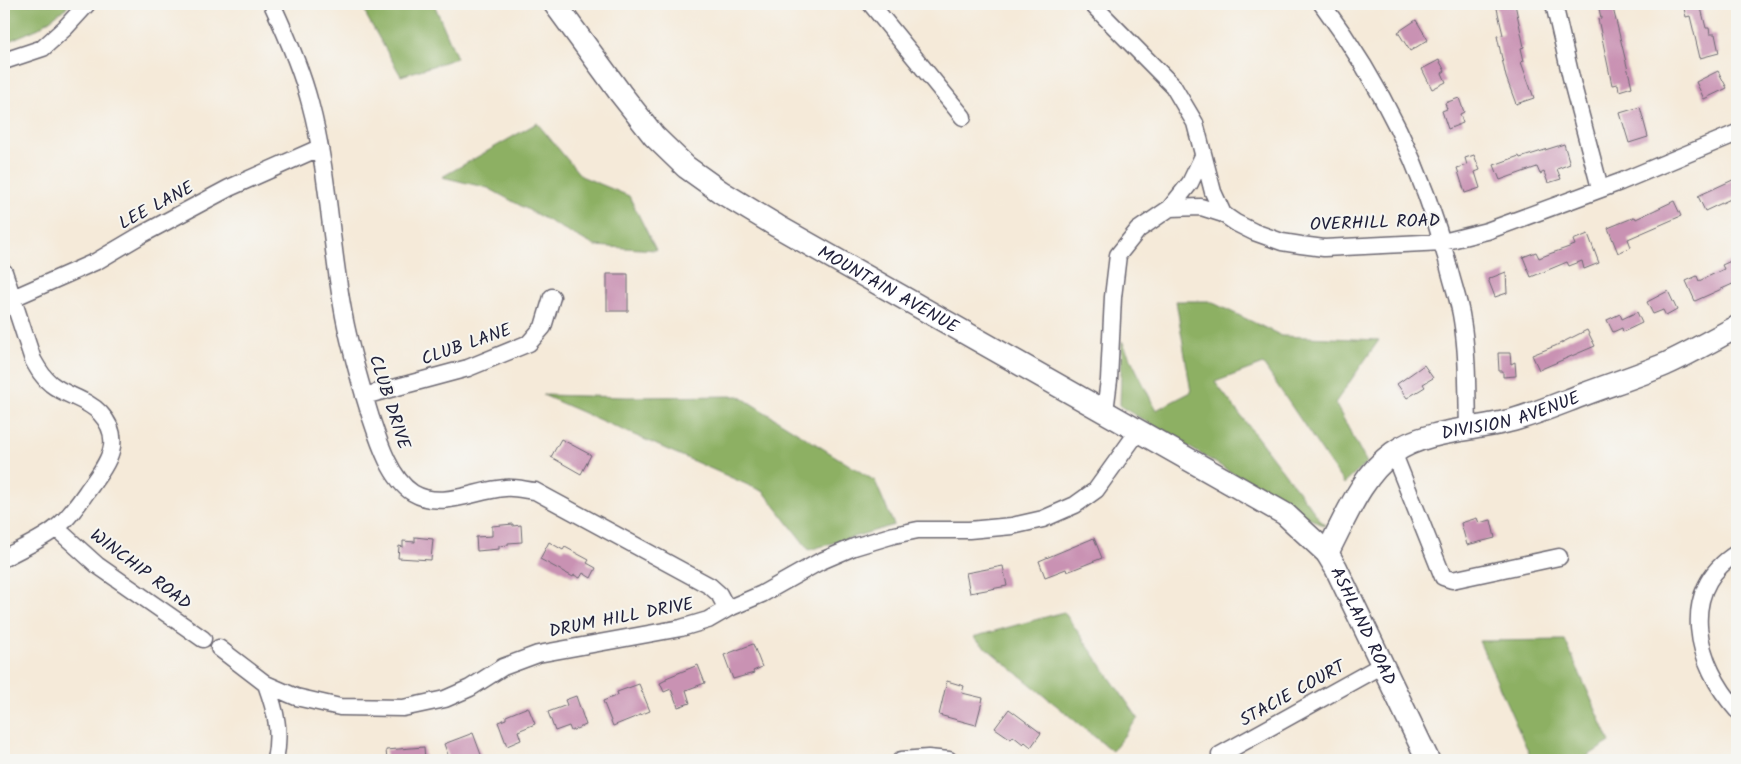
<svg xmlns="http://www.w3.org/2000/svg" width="1741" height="764" font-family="Kalam,sans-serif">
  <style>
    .forest { fill: #8db064; stroke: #586950 }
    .building { fill: #c992b3 }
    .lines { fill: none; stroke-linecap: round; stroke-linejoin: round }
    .street-casing { stroke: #6c6872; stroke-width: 19 }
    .secondary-casing { stroke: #6c6872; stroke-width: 25 }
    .street { stroke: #fff; stroke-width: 16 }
    .secondary { stroke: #fff; stroke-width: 22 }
    .labels { text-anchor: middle; stroke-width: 4; stroke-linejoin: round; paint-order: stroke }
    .street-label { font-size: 18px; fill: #22223b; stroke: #f6f6f2 }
  </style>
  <rect width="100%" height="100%" fill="#f6f6f2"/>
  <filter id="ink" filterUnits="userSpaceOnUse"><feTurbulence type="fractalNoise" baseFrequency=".02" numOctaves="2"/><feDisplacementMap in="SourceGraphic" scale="10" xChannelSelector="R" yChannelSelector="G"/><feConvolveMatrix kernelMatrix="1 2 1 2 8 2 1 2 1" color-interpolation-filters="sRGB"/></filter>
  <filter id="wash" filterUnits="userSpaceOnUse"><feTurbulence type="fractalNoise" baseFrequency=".0096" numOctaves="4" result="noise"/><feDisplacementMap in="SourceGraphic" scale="20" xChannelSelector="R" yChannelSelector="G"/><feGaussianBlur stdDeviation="1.12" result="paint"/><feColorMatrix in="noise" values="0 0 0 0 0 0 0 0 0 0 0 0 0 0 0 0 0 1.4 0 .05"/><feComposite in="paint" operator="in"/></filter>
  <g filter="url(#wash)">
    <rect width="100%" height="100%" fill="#f5ead9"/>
    <path class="forest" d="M 4,4 L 71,4 L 39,28 L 4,43 Z
      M 364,4 L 434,4 L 457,58 L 401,76 L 367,17 Z
      M 537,123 L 581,176 L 629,196 L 656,250 L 595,246 L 488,188 L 442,177 Z
      M 1176,301 L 1209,301 L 1282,336 L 1379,340 L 1335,403 L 1367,463 L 1344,484 L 1263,364 L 1215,382 L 1325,526 L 1301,514 L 1120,406 L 1122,341 L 1156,410 L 1191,392 Z
      M 543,395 L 628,397 L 739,396 L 875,481 L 894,525 L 809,550 L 764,492 Z
      M 1064,612 L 1138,718 L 1112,751 L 973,637 Z
      M 1565,640 L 1610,742 L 1581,760 L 1532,760 L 1479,641 Z"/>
    <g id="blocks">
      <path class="building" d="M 1496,4 L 1515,4 L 1524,47 L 1521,48 L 1524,61 L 1521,62 L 1534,98 L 1516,104 L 1506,77 L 1497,36 L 1503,35 Z
        M 1598,4 L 1612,4 L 1632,87 L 1619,91 L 1618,84 L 1612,85 L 1598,19 L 1601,18 Z
        M 1683,4 L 1700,4 L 1706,28 L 1709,28 L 1710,34 L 1715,34 L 1719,53 L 1700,58 L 1690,16 L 1686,17 Z
        M 1416,20 L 1428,40 L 1410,51 L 1398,32 Z
        M 1439,60 L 1445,71 L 1442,73 L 1446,82 L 1432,89 L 1422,69 Z
        M 1718,71 L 1727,88 L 1704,99 L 1696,82 Z
        M 1459,98 L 1464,112 L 1460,114 L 1463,123 L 1448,129 L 1442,111 L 1447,109 L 1445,103 Z
        M 1640,107 L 1648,137 L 1629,143 L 1620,113 Z
        M 1564,144 L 1570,164 L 1557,169 L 1561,179 L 1548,183 L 1544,172 L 1540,174 L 1537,167 L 1500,180 L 1494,165 L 1519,156 L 1520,158 Z
        M 1474,155 L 1480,170 L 1475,172 L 1480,188 L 1465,193 L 1457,168 L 1467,165 L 1465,158 Z
        M 1737,178 L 1737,196 L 1705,211 L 1698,196 Z
        M 1674,201 L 1681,216 L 1628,239 L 1631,247 L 1618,253 L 1608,228 L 1635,217 L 1636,219 Z
        M 1588,234 L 1599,263 L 1584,269 L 1582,261 L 1569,266 L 1567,262 L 1531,277 L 1523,257 L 1536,252 L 1539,258 L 1552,253 L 1575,245 L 1573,240 Z
        M 1733,260 L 1737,270 L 1737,282 L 1695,301 L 1686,281 L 1697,276 L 1699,281 L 1724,269 L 1722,265 Z
        M 1506,272 L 1507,293 L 1495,297 L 1488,279 Z
        M 607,274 L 628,274 L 628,311 L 607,311 Z
        M 1668,291 L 1677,310 L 1666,316 L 1663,310 L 1653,314 L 1647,302 Z
        M 1637,312 L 1642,323 L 1623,332 L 1622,328 L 1613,332 L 1607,320 L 1620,314 L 1622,319 Z
        M 1587,330 L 1595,346 L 1539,370 L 1532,355 L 1555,346 Z
        M 1498,353 L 1510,353 L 1511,364 L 1515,362 L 1516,376 L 1503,377 L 1503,371 L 1499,371 Z
        M 1424,365 L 1433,378 L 1423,384 L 1425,387 L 1407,398 L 1397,384 Z
        M 561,439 L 591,455 L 581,474 L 551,457 Z
        M 1477,518 L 1479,523 L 1491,520 L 1495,538 L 1467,545 L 1461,523 Z
        M 513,524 L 513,526 L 521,525 L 522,542 L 508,543 L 508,545 L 499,546 L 499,549 L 477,551 L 476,537 L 492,536 L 492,526 Z
        M 415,537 L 433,539 L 431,560 L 398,558 L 399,546 L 403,547 L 403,541 L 415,542 Z
        M 1094,538 L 1102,558 L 1067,572 L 1066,569 L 1045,577 L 1039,561 Z
        M 549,542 L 563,550 L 565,547 L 589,560 L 587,563 L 596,568 L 591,578 L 583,573 L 580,578 L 574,575 L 573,577 L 540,559 Z
        M 1003,566 L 1007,586 L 970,593 L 966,573 Z
        M 753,644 L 762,667 L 753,671 L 754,673 L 733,679 L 724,655 Z
        M 698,665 L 705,683 L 686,690 L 690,703 L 678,707 L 671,689 L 664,692 L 660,683 L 666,680 L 666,678 Z
        M 947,681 L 964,686 L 962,693 L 983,698 L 976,725 L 939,715 Z
        M 639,684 L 650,711 L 613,726 L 603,701 L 618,695 L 617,692 Z
        M 576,696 L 586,725 L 571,731 L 569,726 L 555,731 L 548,712 L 567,705 L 565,700 Z
        M 528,707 L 535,724 L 518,731 L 521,740 L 507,746 L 498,722 L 506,719 L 506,716 Z
        M 1009,709 L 1041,733 L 1031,747 L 1025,742 L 1023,744 L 1013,736 L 1011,739 L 995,728 Z
        M 473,733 L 483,760 L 465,760 L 463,756 L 450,760 L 444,744 Z
        M 424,747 L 425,760 L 387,760 L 386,750 Z"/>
    </g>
  </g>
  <g filter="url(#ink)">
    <use href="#blocks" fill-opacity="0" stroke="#6c6872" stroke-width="1"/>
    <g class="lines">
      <g class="street-casing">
        <path id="street" d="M 272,4 C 285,32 302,72 310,103 C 328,169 330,237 342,305 C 348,342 359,379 370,415 C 378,439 390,479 413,493 C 442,510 475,490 505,488 C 515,487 525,490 535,491 L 710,586 L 719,594 L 727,609
          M 871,4 L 963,117
          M 1092,4 L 1173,86 L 1195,123 L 1213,192 L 1223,214
          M 1322,4 C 1382,85 1426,175 1450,272 C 1454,288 1460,304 1462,320 C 1468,356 1467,393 1468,430
          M 1554,4 L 1573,86 L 1600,188
          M 4,61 L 43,48 L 65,28 L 87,4
          M 1170,208 L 1190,183 L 1203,156
          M 4,272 L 33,360 C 38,369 43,378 51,384 C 66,396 87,399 100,413 C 126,441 106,465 88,490 C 79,503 69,518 56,528 C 43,539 20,549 4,558
          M 13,298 L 97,261 L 141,235 L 229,188 L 319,148
          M 364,396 L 468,368 L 529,343 L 543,327 L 552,297
          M 1105,411 L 1109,380 L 1113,297 L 1118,255 L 1138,230 L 1170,208 L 1201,207 L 1223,214 L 1236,223 L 1254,232 L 1282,242 L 1301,245 L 1324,248 L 1443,242 L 1487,231 L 1620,182 L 1737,133
          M 1393,452 L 1443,577 L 1452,580 L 1559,557
          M 56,528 L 97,565 L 203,639
          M 1737,553 C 1677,590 1696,665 1737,710
          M 219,648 L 266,684
          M 1220,755 L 1382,665
          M 275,760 C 281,731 276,712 266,684 L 296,697 L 340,707 L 403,708 L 445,699 L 470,688 L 503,667 L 538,654 L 681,628 L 708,620 L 727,609 L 762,594 L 819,562 L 854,547 L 894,535 L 918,530 L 969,530 L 1012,526 L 1043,519 L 1075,505 L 1096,490 L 1139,430
          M 901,760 L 928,758 L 949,760"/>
      </g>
      <g class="secondary-casing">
        <g id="secondary">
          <path id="s1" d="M 555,4 L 621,94 L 654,136 L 686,167 L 721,192 L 777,226 L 1285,514 L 1327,553 L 1336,568 L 1428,760"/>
          <path id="s2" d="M 1327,553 C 1345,519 1361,476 1393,453 C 1424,430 1476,430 1513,420 C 1537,413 1561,403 1585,394 C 1612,384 1640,375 1666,364 C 1690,353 1714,339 1737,327"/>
        </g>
      </g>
      <use href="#street" class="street"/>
      <use href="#secondary" class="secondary"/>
    </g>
  </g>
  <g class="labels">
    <g class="street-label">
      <text transform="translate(156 205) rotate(-28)" y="6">LEE LANE</text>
      <text transform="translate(1375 222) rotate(-2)" y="6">OVERHILL ROAD</text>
      <text dy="6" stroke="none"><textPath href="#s1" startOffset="446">MOUNTAIN AVENUE</textPath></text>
      <text transform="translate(466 344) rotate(-19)" y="6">CLUB LANE</text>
      <text transform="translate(390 402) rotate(72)" y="6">CLUB DRIVE</text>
      <text dy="6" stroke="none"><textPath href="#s2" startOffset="245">DIVISION AVENUE</textPath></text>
      <text transform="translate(141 569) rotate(37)" y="6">WINCHIP ROAD</text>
      <text transform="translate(621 617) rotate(-11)" y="6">DRUM HILL DRIVE</text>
      <text dy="6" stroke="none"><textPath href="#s1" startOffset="1041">ASHLAND ROAD</textPath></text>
      <text transform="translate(1292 693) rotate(-29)" y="6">STACIE COURT</text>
    </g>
  </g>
  <rect width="1741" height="764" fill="none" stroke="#f6f6f2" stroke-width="20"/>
</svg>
